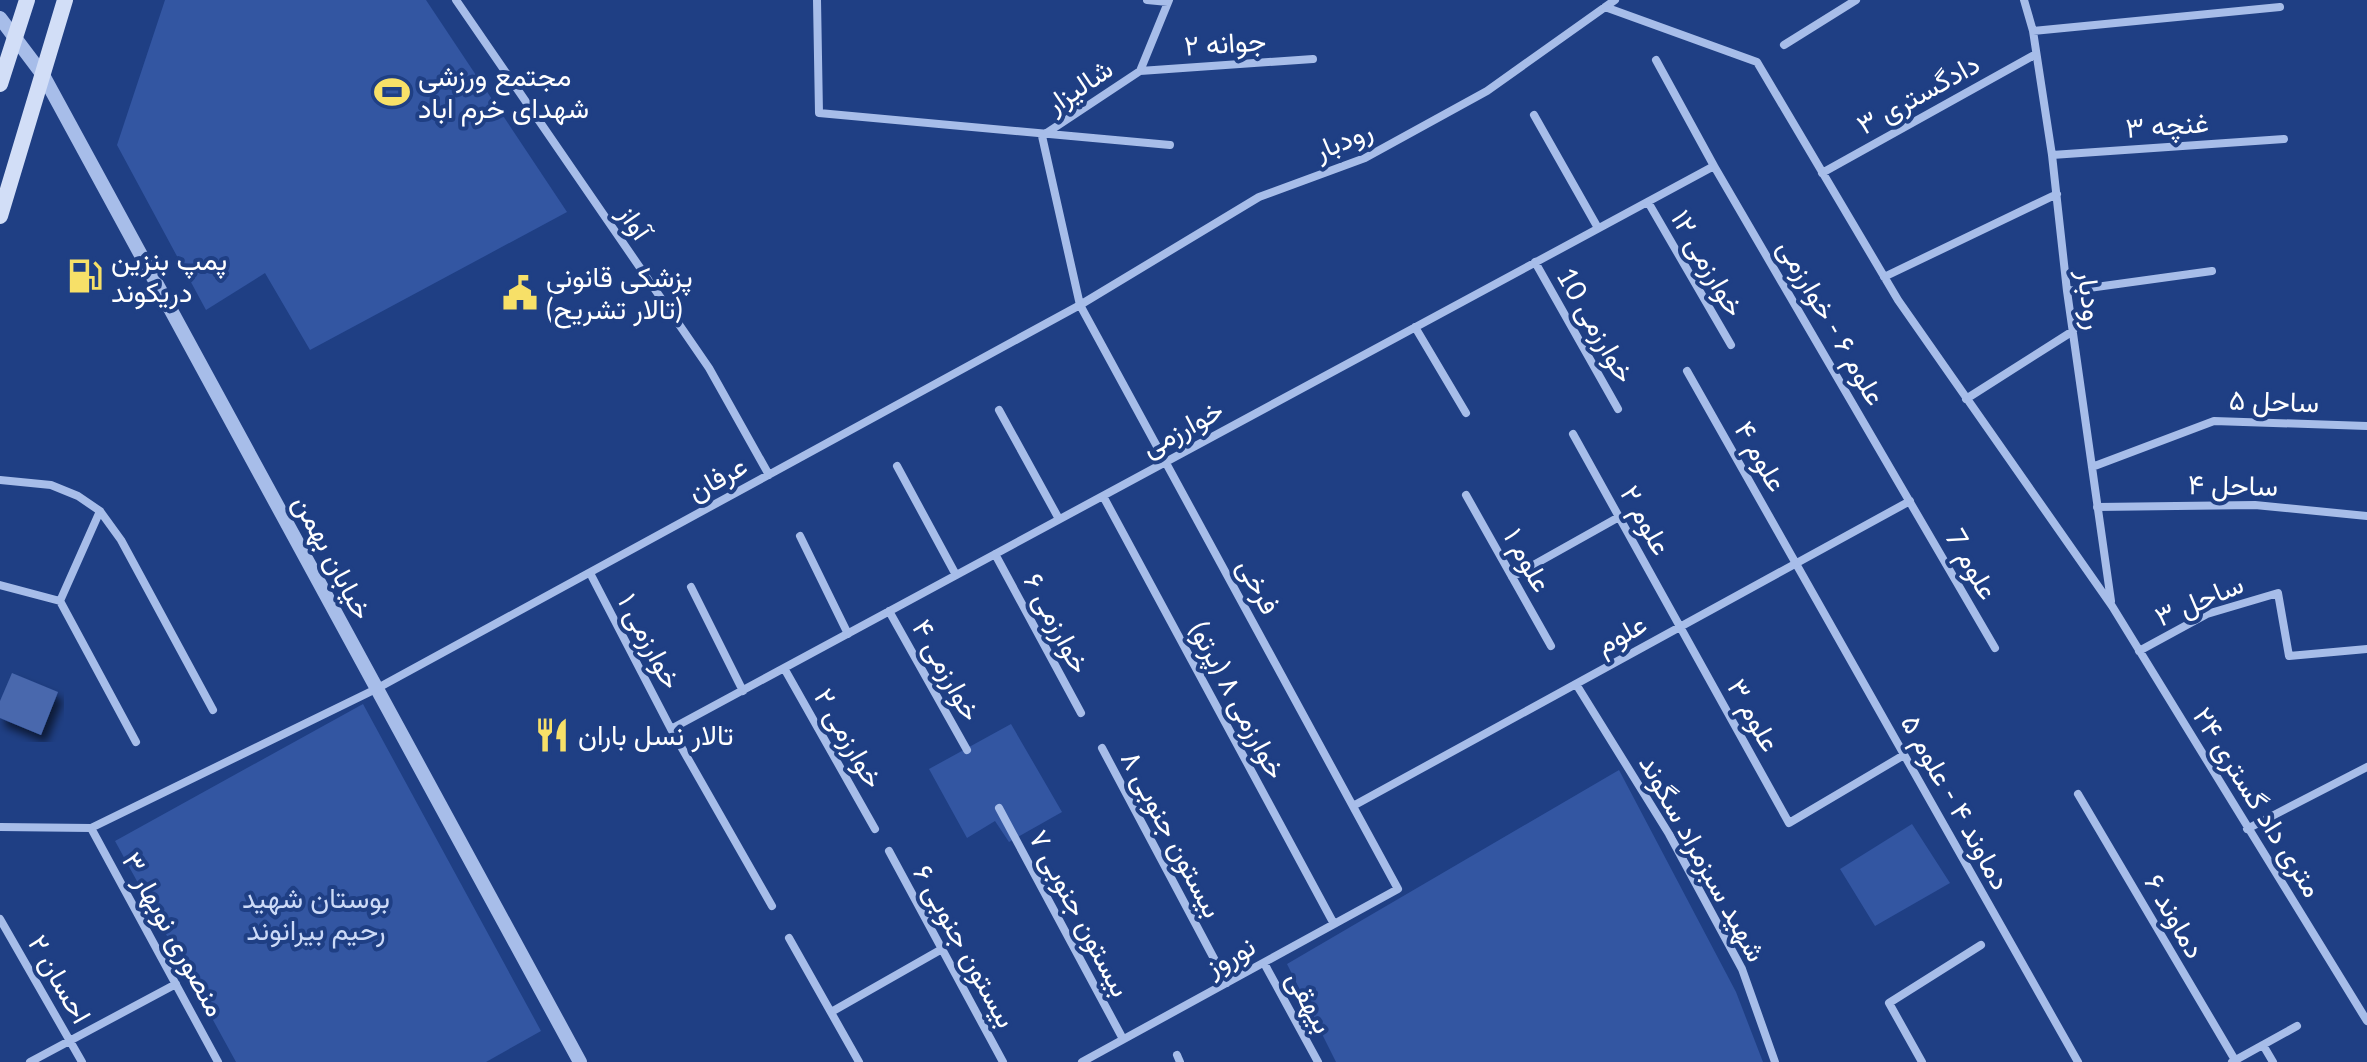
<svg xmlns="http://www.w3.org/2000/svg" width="2367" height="1062" font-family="Lato,Vazirmatn,sans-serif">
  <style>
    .green { fill: #3356a2 }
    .building { fill: #4868ad; filter: url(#shadow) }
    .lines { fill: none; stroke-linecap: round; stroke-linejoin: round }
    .minor { stroke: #a7bde9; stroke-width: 8 }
    .tertiary { stroke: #a7bde9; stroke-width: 14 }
    .secondary { stroke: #d2def7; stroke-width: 16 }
    .labels { text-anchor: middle; stroke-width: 8; stroke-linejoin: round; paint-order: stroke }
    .street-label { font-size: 28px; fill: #fff; stroke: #1f3f84 }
    .poi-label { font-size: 28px; fill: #fff; stroke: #1f3f84; text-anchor: start }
    .park-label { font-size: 28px; fill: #ccdaf7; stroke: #1f3f84 }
  </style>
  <defs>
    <filter id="shadow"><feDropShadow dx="5" dy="8" stdDeviation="4" flood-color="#0009"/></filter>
  </defs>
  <rect width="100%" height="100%" fill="#1f3f84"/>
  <path class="green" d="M 165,0 L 426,0 L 567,212 L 310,350 L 265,273 L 206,310 L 117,145 Z
    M 363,704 L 541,1031 L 486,1062 L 236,1062 L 115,841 Z
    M 1011,724 L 1062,812 L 1009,842 L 995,821 L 967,838 L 929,769 Z
    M 1619,770 L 1736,992 L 1763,1062 L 1336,1062 L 1287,964 Z
    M 1912,824 L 1950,883 L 1875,926 L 1840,869 Z"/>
  <path class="building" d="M 12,673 L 58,692 L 41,735 L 0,718 L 0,701 Z"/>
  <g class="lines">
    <path class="minor" d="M 456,0 L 709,368 L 769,475
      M 817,0 L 819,113 L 1170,145
      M 1147,0 L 1168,2
      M 2024,0 L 2033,31 L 2052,155 L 2067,291 L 2111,601
      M 1605,7 L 1757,62 L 1898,300 L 2112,606 L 2367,1021
      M 2033,31 L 2280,7
      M 1784,45 L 1856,0
      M 1656,60 L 1714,166 L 1995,648
      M 1140,71 L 1313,59
      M 1534,115 L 1598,228
      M 2052,155 L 2284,139
      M 1822,173 L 2036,54
      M 1648,202 L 1731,345
      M 1535,262 L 1618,409
      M 1884,277 L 2057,194
      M 2067,291 L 2212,271
      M 1415,327 L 1466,413
      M 1687,371 L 2078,1062
      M 1966,399 L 2073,331
      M 999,410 L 1059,519
      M 1573,434 L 1789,823 L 1904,755
      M 897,466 L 956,575
      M 2092,467 L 2214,421 L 2367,426
      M 0,480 L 51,485 L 78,496 L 100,511 L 121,540 L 213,710
      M 1466,495 L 1551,646
      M 1103,496 L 1334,924
      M 2097,507 L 2255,505 L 2367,516
      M 800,536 L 848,634
      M 995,554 L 1081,713
      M 590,573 L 671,729 L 772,906
      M 1512,577 L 1619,517
      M 0,585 L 60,601 L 100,511
      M 691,587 L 743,691
      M 60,601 L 136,742
      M 889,611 L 967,750
      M 2139,651 L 2207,614 L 2278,593 L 2289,656 L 2367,649
      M 784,668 L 875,829
      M 1576,684 L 1669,834 L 1742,969 L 1775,1062
      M 671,729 L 1714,166
      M 1102,748 L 1227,983
      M 2078,794 L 2235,1060
      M 1353,806 L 1910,501
      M 999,808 L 1123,1039
      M 0,827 L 91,828 L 376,689 L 1080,305 L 1259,197 L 1365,158 L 1487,91 L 1615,0
      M 91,828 L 218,1062
      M 2247,829 L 2367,767
      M 889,851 L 1003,1062
      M 0,919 L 82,1062
      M 789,938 L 859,1062
      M 1264,963 L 1318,1062
      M 833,1011 L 942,949
      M 2263,1045 L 2273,1062
      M 1177,1055 L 1180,1062
      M 30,1062 L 176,984
      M 1082,1062 L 1398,889 L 1080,305 L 1042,136 L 1140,71 L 1169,0
      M 1922,1062 L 1889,1003 L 1981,945
      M 2232,1062 L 2297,1026"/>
    <path class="tertiary" d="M 0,18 L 43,75 L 580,1062"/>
    <path class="secondary" d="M 0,84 L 27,0
      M 0,216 L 65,0"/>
  </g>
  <defs>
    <g id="stadium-bare" transform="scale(2.76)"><path d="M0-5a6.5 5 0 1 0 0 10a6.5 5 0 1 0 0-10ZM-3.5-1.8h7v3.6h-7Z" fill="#f7e068" stroke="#1f3f84" stroke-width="2.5" paint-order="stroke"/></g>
    <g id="fuel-bare" transform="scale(2.76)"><path d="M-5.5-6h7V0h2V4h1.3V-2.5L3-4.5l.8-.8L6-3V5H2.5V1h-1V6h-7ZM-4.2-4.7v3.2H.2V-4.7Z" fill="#f7e068" stroke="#1f3f84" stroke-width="2.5" paint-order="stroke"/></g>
    <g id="civic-bare" transform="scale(2.76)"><path d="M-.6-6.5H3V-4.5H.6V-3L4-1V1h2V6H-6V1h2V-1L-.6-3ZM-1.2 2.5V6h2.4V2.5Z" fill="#f7e068" stroke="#1f3f84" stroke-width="2.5" paint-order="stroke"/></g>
    <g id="restaurant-bare" transform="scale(2.76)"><path d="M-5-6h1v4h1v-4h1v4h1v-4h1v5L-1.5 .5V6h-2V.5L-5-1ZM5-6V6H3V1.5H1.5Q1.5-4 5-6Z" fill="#f7e068" stroke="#1f3f84" stroke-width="2.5" paint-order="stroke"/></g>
  </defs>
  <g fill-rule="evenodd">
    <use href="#stadium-bare" x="392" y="92"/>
    <use href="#fuel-bare" x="85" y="276"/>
    <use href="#civic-bare" x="520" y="293"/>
    <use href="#restaurant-bare" x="552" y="735"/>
  </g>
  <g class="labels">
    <g class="street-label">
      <text transform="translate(1225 43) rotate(-4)" y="10">جوانه ۲</text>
      <text transform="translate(1079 86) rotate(-34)" y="10">شالیزار</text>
      <text transform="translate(1918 94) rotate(-29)" y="10">دادگستری ۳</text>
      <text transform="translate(2167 125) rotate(-4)" y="10">غنچه ۳</text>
      <text transform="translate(1343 140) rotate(-23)" y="10">رودبار</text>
      <text transform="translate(635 222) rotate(56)" y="10">آواز</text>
      <text transform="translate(1708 263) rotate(60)" y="10">خوارزمی ۱۲</text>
      <text transform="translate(2091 300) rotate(83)" y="10">رودبار</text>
      <text transform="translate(1832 322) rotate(60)" y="10">علوم ۶ - خوارزمی</text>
      <text transform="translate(1596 325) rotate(60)" y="10">خوارزمی 10</text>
      <text transform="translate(2274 401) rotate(2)" y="10">ساحل ۵</text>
      <text transform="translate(1182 428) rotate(-28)" y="10">خوارزمی</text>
      <text transform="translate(1761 456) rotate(60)" y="10">علوم ۴</text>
      <text transform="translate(717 478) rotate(-29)" y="10">عرفان</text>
      <text transform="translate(2233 485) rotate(1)" y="10">ساحل ۴</text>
      <text transform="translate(1646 520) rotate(61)" y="10">علوم ۲</text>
      <text transform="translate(333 557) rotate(62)" y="10">خیابان بهمن</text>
      <text transform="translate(1528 560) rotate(61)" y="10">علوم ۱</text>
      <text transform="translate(1972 564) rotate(60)" y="10">علوم 7</text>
      <text transform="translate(1259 586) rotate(62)" y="10">فرخی</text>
      <text transform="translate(2199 600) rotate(-23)" y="10">ساحل ۳</text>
      <text transform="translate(1057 623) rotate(62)" y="10">خوارزمی ۶</text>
      <text transform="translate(1621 634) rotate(-29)" y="10">علوم</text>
      <text transform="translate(650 641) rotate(62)" y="10">خوارزمی ۱</text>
      <text transform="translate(947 670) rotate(61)" y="10">خوارزمی ۴</text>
      <text transform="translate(1238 700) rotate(62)" y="10">خوارزمی ۸ (پرتو)</text>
      <text transform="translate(1754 715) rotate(61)" y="10">علوم ۳</text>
      <text transform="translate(849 738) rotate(60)" y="10">خوارزمی ۲</text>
      <text transform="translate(1956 802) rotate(61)" y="10">دماوند ۴ - علوم ۵</text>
      <text transform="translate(2258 802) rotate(58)" y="10">۲۴ متری داد گستری</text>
      <text transform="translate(1172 834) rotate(62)" y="10">بیستون جنوبی ۸</text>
      <text transform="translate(1703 858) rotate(61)" y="10">شهید سبزمراد سگوند</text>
      <text transform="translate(1080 913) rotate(62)" y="10">بیستون جنوبی ۷</text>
      <text transform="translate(2175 916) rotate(60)" y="10">دماوند ۶</text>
      <text transform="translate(174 934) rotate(61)" y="10">منصوری نوبهار ۳</text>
      <text transform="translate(965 946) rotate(61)" y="10">بیستون جنوبی ۶</text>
      <text transform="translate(1230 956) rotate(-29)" y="10">نوروز</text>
      <text transform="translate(60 979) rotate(60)" y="10">احسان ۲</text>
      <text transform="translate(1310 1002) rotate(62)" y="10">بیهقی</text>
    </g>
    <g class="poi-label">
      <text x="418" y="86">مجتمع ورزشی<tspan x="418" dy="32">شهدای خرم اباد</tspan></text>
      <text x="111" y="270">پمپ بنزین<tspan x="111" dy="32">دریکوند</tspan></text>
      <text x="546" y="287">پزشکی قانونی<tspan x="546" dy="32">(تالار تشریح)</tspan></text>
      <text x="578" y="745">تالار نسل باران</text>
    </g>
    <g class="park-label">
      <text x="316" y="908">بوستان شهید<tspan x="316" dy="32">رحیم بیرانوند</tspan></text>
    </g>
  </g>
</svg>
